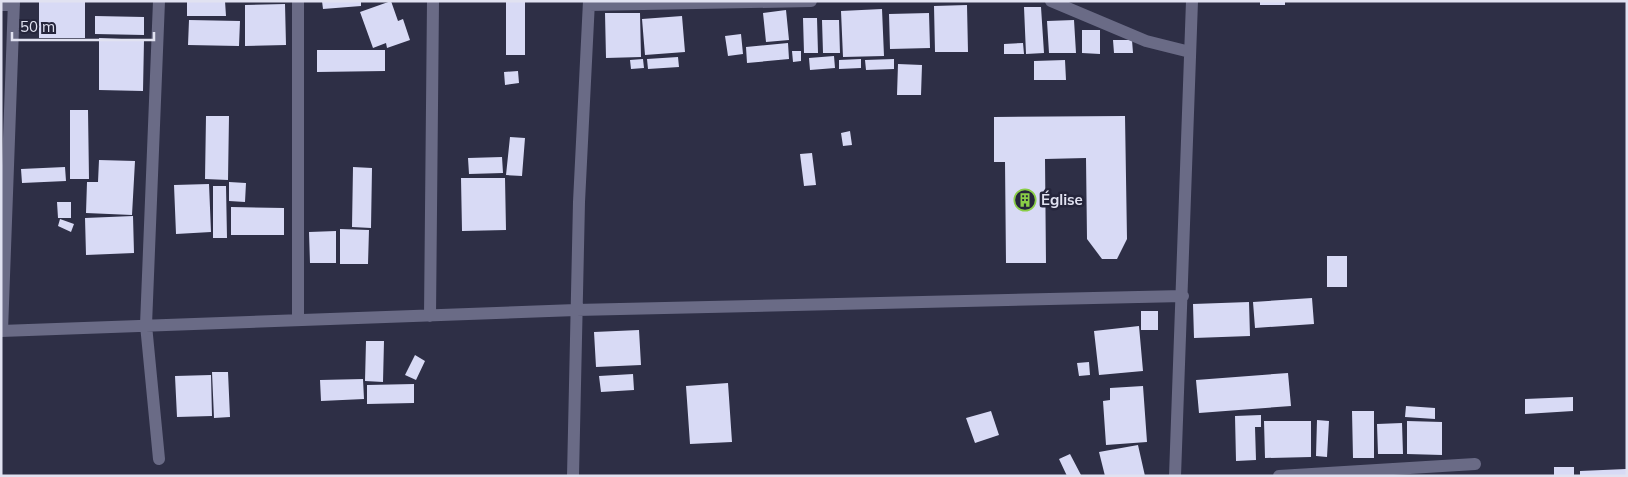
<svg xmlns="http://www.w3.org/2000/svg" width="1628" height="477" font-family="Mulish,sans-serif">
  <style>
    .building { fill: #d8daf5 }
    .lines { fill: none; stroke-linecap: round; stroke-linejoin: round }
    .street { stroke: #6a6b86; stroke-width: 12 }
    .labels { text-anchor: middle; stroke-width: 5; stroke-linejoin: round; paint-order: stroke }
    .poi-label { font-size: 15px; font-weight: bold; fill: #e1e2f1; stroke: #25253b; text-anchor: start }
  </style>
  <rect width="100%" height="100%" fill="#2e2f46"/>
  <path class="building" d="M 39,1 L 85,1 L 85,38 L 39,38 Z
    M 187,1 L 225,1 L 226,16 L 187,16 Z
    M 322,1 L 361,1 L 361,6 L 323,9 Z
    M 391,1 L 398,21 L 403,19 L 410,40 L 387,48 L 386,43 L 373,48 L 360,12 Z
    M 506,1 L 525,1 L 525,55 L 506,55 Z
    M 1260,1 L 1285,1 L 1285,5 L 1260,5 Z
    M 285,4 L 286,45 L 245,46 L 245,5 Z
    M 967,5 L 968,52 L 935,52 L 934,6 Z
    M 1024,7 L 1041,7 L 1044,53 L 1026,54 Z
    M 882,9 L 884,56 L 843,57 L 841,11 Z
    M 786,10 L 789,40 L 766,42 L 763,13 Z
    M 605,13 L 640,13 L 641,57 L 606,58 Z
    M 929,13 L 930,48 L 890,49 L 889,14 Z
    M 95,16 L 144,17 L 144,35 L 95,34 Z
    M 682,16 L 685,52 L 645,55 L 642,19 Z
    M 803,18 L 817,18 L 818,53 L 804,53 Z
    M 189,20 L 240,21 L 239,46 L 188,45 Z
    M 822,20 L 839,20 L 840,53 L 823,53 Z
    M 1074,20 L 1076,53 L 1049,53 L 1047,21 Z
    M 1082,30 L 1100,30 L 1100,54 L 1082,53 Z
    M 741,34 L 743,54 L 728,56 L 725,36 Z
    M 99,38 L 144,40 L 143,91 L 99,90 Z
    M 1113,40 L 1132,40 L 1133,53 L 1114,53 Z
    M 788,43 L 789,59 L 747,63 L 746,47 Z
    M 1023,43 L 1024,54 L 1004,54 L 1004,44 Z
    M 317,50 L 385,50 L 385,71 L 317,72 Z
    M 792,51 L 801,51 L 801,61 L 793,62 Z
    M 834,56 L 835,68 L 810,70 L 809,58 Z
    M 678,57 L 679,67 L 648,69 L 647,59 Z
    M 643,59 L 644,68 L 631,69 L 630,60 Z
    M 861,59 L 861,68 L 839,69 L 839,60 Z
    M 894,59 L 894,69 L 866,70 L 865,60 Z
    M 1065,60 L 1066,80 L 1034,80 L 1034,61 Z
    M 898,64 L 922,65 L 921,95 L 897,95 Z
    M 518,71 L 519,83 L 505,85 L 504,72 Z
    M 70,110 L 88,110 L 89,179 L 70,179 Z
    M 206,116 L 229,116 L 228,180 L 205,179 Z
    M 1125,116 L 1127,239 L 1117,259 L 1102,259 L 1087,239 L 1086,158 L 1045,159 L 1046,263 L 1006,263 L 1005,162 L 994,162 L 994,117 Z
    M 850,131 L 852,145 L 843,146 L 841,133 Z
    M 510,137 L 525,138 L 522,176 L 506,175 Z
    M 812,153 L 816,185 L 804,186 L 800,154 Z
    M 502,157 L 503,173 L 469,174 L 468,158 Z
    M 99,160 L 135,161 L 132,215 L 86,213 L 87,182 L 98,182 Z
    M 65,167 L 66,181 L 22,183 L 21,169 Z
    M 353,167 L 372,168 L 371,228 L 352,227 Z
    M 461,178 L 505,178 L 506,230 L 462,231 Z
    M 229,182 L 246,183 L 245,202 L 229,201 Z
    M 209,184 L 211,232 L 176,234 L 174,185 Z
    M 213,186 L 226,186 L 227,238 L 213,238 Z
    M 57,202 L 71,202 L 71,218 L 58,218 Z
    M 231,207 L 284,208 L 284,235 L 231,235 Z
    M 133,216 L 134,253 L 86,255 L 85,218 Z
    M 60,219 L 74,224 L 71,232 L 58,226 Z
    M 340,229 L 369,230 L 368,264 L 340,264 Z
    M 336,231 L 336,263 L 310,263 L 309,232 Z
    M 1327,256 L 1347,256 L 1347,287 L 1327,287 Z
    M 1312,298 L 1314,324 L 1255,328 L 1253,302 Z
    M 1249,302 L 1250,336 L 1194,338 L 1193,304 Z
    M 1141,311 L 1158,311 L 1158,330 L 1141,330 Z
    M 1139,326 L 1143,371 L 1099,375 L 1094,331 Z
    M 639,330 L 641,365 L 596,367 L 594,332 Z
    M 366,341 L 384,341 L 383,382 L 365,381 Z
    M 415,355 L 425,361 L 416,380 L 405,375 Z
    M 1089,362 L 1090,375 L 1079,376 L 1077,363 Z
    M 212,372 L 228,372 L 230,417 L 214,418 Z
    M 1288,373 L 1291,406 L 1199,413 L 1196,380 Z
    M 633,374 L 634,390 L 601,392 L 599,376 Z
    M 211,375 L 212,416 L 177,417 L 175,376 Z
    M 363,379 L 364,399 L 321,401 L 320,380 Z
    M 728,383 L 732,442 L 690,444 L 686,386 Z
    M 414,384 L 414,403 L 367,404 L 367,385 Z
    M 1143,386 L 1147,442 L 1106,445 L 1103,401 L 1110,400 L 1110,388 Z
    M 1573,397 L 1573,411 L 1525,414 L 1525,399 Z
    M 1406,406 L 1435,408 L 1435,419 L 1405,417 Z
    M 991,411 L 999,435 L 975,443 L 966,418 Z
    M 1352,411 L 1374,411 L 1374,458 L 1353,458 Z
    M 1261,415 L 1261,427 L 1255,427 L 1256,460 L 1236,461 L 1235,416 Z
    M 1317,420 L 1329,421 L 1327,457 L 1316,456 Z
    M 1264,421 L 1311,421 L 1311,457 L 1265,458 Z
    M 1407,421 L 1442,422 L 1442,455 L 1407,454 Z
    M 1402,423 L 1403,454 L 1378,454 L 1377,424 Z
    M 1138,445 L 1145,476 L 1105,476 L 1099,452 Z
    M 1070,454 L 1081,475 L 1079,476 L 1067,476 L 1059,459 Z
    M 1554,467 L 1574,467 L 1574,476 L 1554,476 Z
    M 1626,469 L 1627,476 L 1580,476 L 1580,471 Z"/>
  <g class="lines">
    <path class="street" d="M 159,1 L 146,325 L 159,459
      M 298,1 L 298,319
      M 1051,1 L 1146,41 L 1190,52
      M 1,5 L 14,5
      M 589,5 L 811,1
      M 430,316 L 433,1
      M 1,331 L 576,310 L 1183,296
      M 2,331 L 14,1
      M 573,476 L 579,202 L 589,1
      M 1175,476 L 1192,1
      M 1279,476 L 1475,464"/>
  </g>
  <defs>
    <g id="building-ring" transform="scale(1.125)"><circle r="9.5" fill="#25253b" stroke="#8ace47" stroke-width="1.5"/><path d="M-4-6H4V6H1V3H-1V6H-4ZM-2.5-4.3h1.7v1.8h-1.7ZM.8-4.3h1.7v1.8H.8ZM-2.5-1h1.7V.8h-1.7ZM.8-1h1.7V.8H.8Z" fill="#8ace47"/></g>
  </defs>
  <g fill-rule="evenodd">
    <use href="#building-ring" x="1025" y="200"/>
  </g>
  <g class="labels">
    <g class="poi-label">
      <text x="1041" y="205">Église</text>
    </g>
  </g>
  <rect width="1628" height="477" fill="none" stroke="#e1e2f1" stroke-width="5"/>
  <path d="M12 32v8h142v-8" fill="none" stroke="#e1e2f1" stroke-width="2.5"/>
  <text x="20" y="32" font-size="15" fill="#e1e2f1" stroke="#25253b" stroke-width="4" paint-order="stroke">50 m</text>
</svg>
